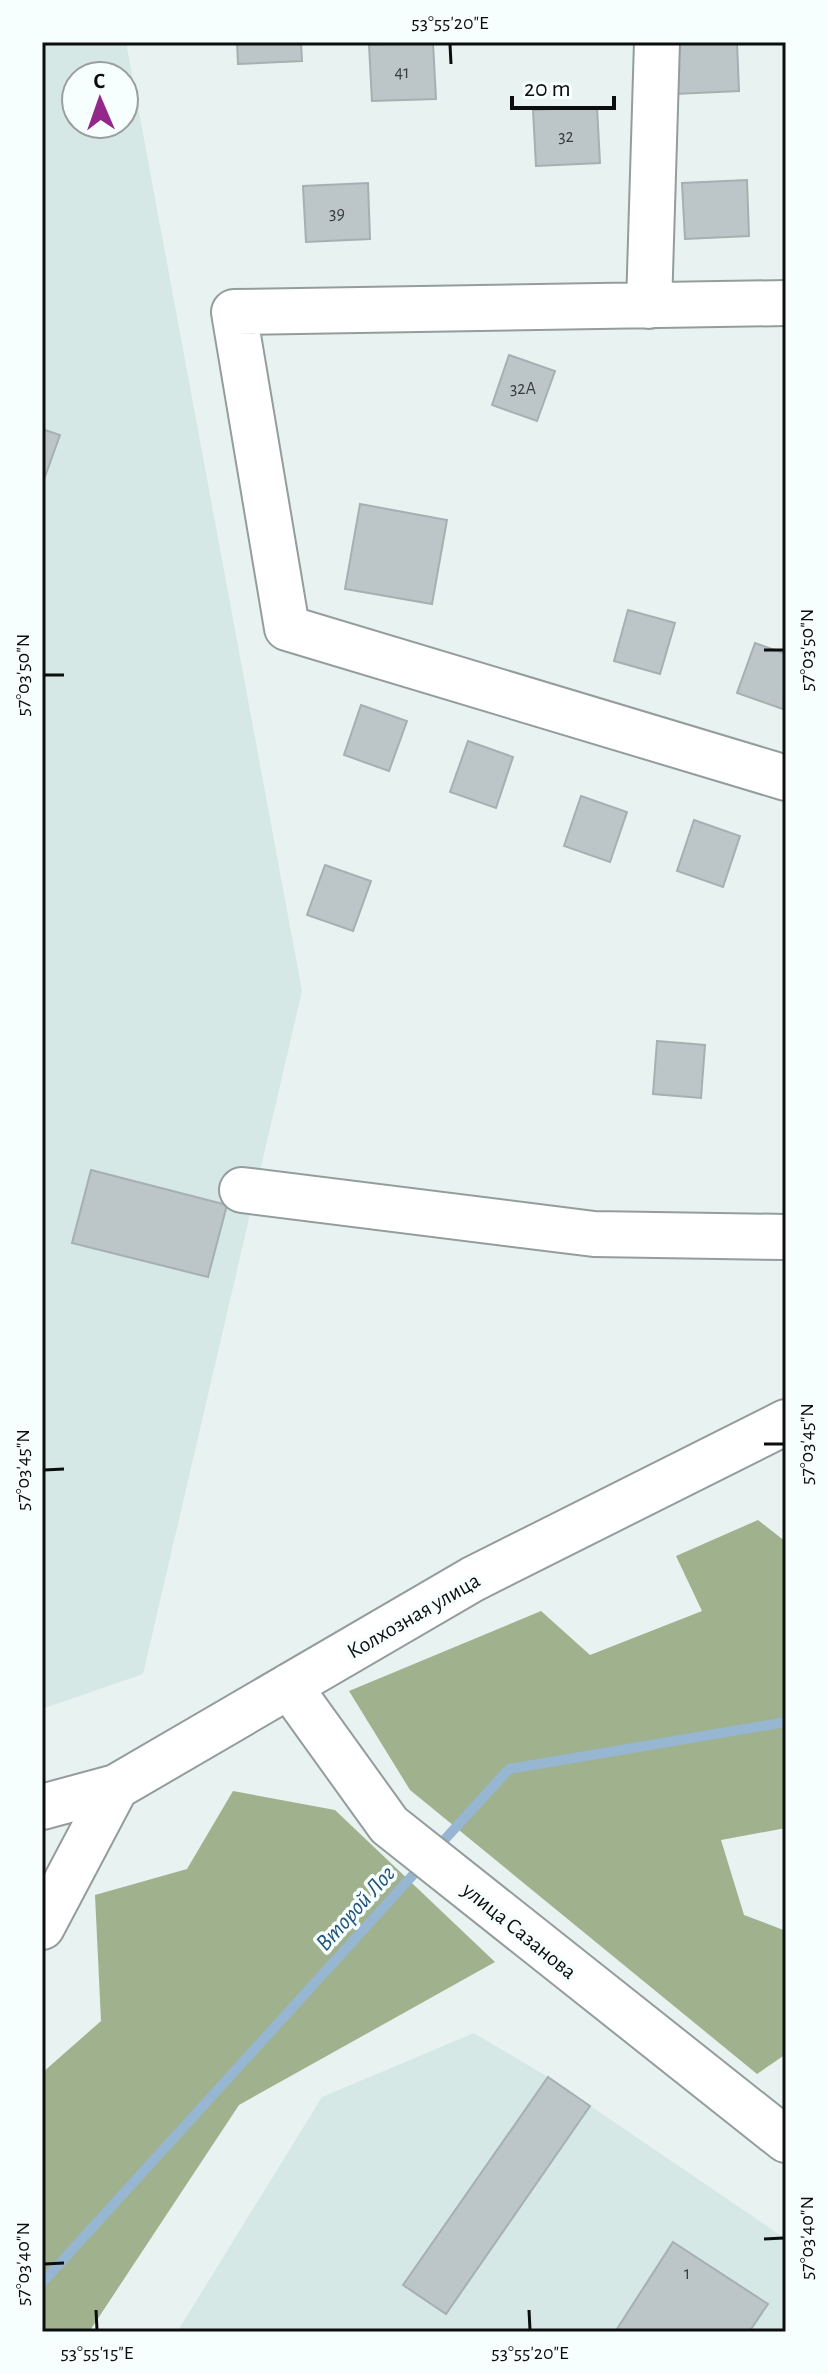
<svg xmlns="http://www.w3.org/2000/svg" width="828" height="2374" font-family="'Alegreya Sans',sans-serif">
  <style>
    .built { fill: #d5e8e5; fill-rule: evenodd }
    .forest { fill: #a0b18e }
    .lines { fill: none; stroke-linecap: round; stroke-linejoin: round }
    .stream { stroke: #97b6d1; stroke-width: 10 }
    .building { fill: #bcc5c8; stroke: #a6afb1; stroke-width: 2 }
    .minor-casing { stroke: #949d9c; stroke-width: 48 }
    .minor { stroke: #fff; stroke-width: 44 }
    .ticks { fill: none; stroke: #0b0e0d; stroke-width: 3 }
    .labels { text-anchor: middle; stroke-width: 7; stroke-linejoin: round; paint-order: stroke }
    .number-label { font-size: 18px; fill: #373c3c }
    .street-label { font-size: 22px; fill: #0b0e0d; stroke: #f7fffe }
    .water-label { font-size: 24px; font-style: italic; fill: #24557b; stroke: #f7fffe }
    .neatline { fill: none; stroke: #0b0e0d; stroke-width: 3 }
    .ticks-label { font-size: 20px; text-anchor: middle; fill: #0b0e0d }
  </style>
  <rect width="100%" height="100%" fill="#e8f2f1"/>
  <path class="built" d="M 42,42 L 126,42 L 302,991 L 143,1674 L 42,1709 ZM 76,76 L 124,76 L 124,124 L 76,124 Z
    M 474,2033 L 548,2077 L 786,2239 L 786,2332 L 177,2332 L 322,2097 Z"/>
  <path class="forest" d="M 758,1520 L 786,1542 L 786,1828 L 721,1840 L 744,1915 L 786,1931 L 786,2054 L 757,2074 L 410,1790 L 349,1691 L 541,1611 L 590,1655 L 702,1611 L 676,1556 Z
    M 233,1791 L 335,1810 L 495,1962 L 239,2105 L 89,2332 L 42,2332 L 42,2073 L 101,2021 L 95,1895 L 187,1869 Z"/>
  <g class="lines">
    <path class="stream" d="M 436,1849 L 509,1769 L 786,1722
      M 42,2283 L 423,1864"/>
  </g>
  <path class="building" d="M 237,42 L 301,42 L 302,61 L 238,64 Z
    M 673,42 L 737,42 L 739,91 L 675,94 Z
    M 433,43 L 436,99 L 372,101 L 369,45 Z
    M 597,107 L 600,163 L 536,166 L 533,110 Z
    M 747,180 L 749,236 L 685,239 L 682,183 Z
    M 368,183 L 370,239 L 306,242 L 303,186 Z
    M 509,355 L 555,371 L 537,421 L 492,405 Z
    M 42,429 L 60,435 L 43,482 L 42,481 Z
    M 360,504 L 447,520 L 432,604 L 345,589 Z
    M 628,610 L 675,623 L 660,674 L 614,661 Z
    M 755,643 L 786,654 L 783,709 L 737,693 Z
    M 361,705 L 407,721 L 389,771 L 344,755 Z
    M 468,741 L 513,757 L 496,808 L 450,792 Z
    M 581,796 L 627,812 L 610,862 L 564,846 Z
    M 694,820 L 740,836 L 723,887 L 677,871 Z
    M 325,865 L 371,881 L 353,931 L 307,915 Z
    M 657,1041 L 705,1045 L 701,1098 L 653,1094 Z
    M 91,1170 L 227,1205 L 208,1277 L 72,1243 Z
    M 548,2077 L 590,2106 L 446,2314 L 403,2285 Z
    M 673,2242 L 768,2304 L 749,2332 L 615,2332 Z"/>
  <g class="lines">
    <g class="minor-casing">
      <path id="minor" d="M 786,303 L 234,312 L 287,628 L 786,778
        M 649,306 L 657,42
        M 242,1190 L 594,1234 L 786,1237
        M 289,1686 L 389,1825 L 786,2140
        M 42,1807 L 116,1787 L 473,1579 L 786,1422
        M 42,1927 L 116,1787"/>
    </g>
    <use href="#minor" class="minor"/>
  </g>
  <path class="ticks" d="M 450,44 L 451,64M 764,650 L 784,650M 44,675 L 64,675M 764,1444 L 784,1444M 44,1470 L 64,1469M 764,2239 L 784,2238M 44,2264 L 64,2263M 96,2310 L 97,2330M 529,2310 L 530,2330"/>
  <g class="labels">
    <g class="number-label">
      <text x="402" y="78">41</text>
      <text x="566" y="142">32</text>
      <text x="337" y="219">39</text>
      <text x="523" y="394">32А</text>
      <text x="687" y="2279">1</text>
    </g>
    <g class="street-label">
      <text transform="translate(413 1615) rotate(-30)" y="8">Колхозная улица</text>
      <text transform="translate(520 1930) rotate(39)" y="8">улица Сазанова</text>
    </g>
    <g class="water-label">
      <text transform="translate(355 1908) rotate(-48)" y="8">Второй Лог</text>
    </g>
  </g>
  <rect width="828" height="2374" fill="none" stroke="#f7fffe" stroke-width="88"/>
  <g transform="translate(100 100) rotate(358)"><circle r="38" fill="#f7fffe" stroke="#999f9e" stroke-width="2"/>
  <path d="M0-6L14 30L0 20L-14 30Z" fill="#94288a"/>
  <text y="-12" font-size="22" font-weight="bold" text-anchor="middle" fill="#0b0e0d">С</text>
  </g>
  <path d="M512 96v12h102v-12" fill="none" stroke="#0b0e0d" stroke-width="4"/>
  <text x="524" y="96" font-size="24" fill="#0b0e0d" stroke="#f7fffe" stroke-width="6" paint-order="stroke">20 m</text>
  <rect x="44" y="44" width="740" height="2286" class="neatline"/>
  <g class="ticks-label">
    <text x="450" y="29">53°55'20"E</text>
    <text transform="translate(806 650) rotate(-90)" y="7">57°03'50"N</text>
    <text transform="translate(22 675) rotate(-90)" y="7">57°03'50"N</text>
    <text transform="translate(806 1444) rotate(-90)" y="7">57°03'45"N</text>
    <text transform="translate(22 1470) rotate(-90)" y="7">57°03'45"N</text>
    <text transform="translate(806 2238) rotate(-90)" y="7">57°03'40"N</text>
    <text transform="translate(22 2264) rotate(-90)" y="7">57°03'40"N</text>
    <text x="97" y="2359">53°55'15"E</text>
    <text x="530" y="2359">53°55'20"E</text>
  </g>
</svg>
